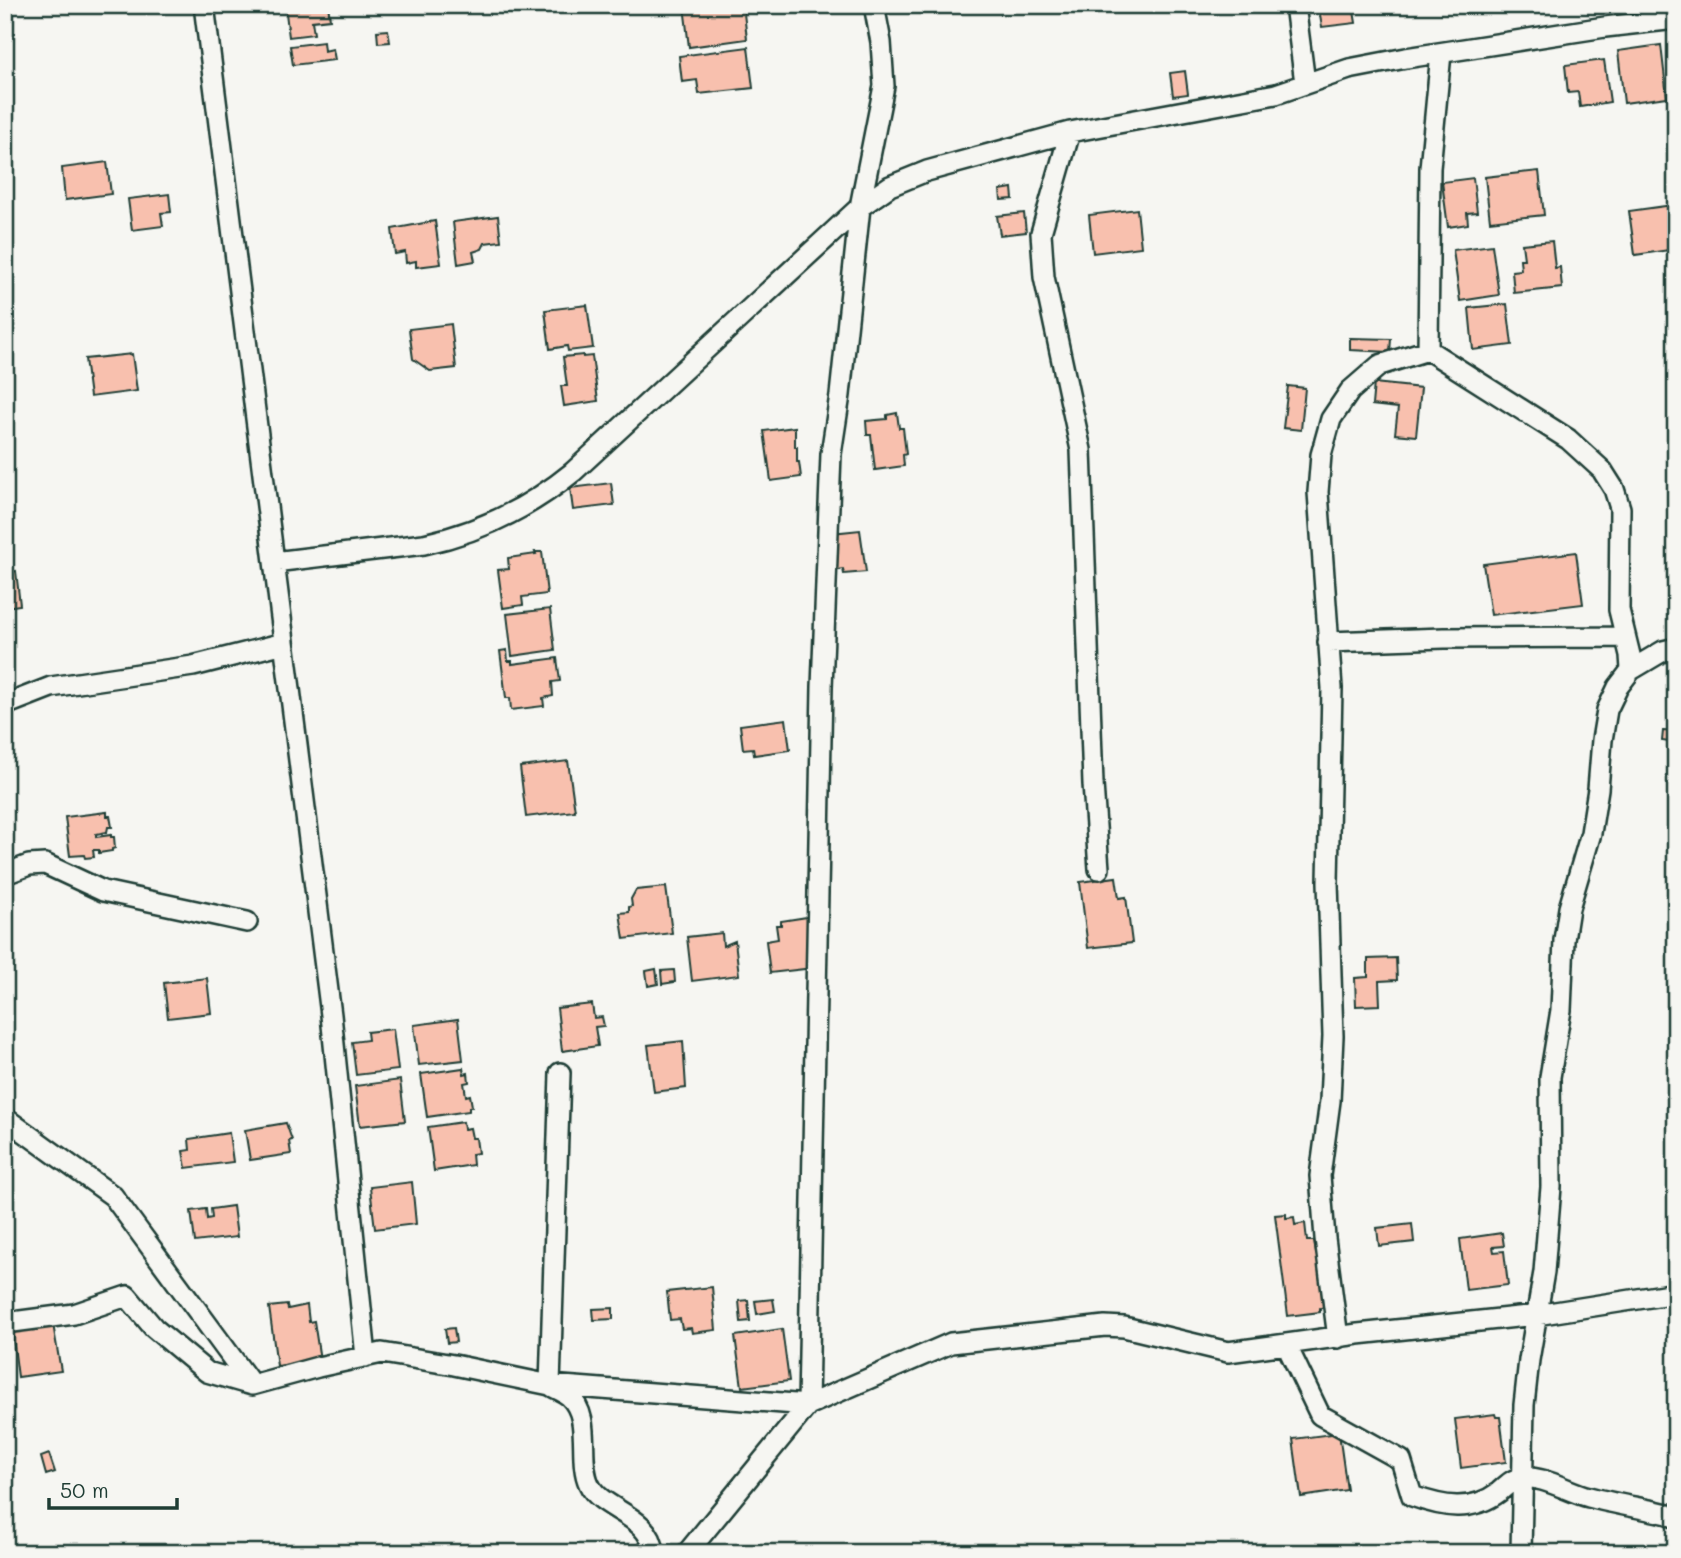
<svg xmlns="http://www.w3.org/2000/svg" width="1681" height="1558" font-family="Mali,sans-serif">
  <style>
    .building { fill: #f8c0ae; stroke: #1f3d34; stroke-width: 2 }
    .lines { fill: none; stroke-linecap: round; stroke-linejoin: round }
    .minor-casing { stroke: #1f3d34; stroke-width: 24 }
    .minor { stroke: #f6f6f2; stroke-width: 19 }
  </style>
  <rect width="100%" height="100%" fill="#f6f6f2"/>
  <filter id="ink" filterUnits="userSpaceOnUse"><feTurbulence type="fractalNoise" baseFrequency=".0143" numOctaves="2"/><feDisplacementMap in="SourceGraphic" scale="14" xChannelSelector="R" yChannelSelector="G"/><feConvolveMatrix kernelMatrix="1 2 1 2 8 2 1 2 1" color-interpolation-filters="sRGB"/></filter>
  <g filter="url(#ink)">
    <path class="building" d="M 285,5 L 328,5 L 330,19 L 312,21 L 314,34 L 289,37 Z
      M 694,5 L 743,5 L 747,39 L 689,47 L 684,6 Z
      M 1315,5 L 1353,5 L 1356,23 L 1322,27 L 1319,10 L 1316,10 Z
      M 388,30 L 390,42 L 378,43 L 377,31 Z
      M 323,42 L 324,51 L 333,49 L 335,60 L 293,65 L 290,46 Z
      M 1661,45 L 1667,97 L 1624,103 L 1618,51 Z
      M 748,47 L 753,88 L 699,94 L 697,80 L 682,82 L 679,56 Z
      M 1604,60 L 1610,102 L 1580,107 L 1578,92 L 1568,93 L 1565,65 Z
      M 1185,71 L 1188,94 L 1173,96 L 1170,73 Z
      M 107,162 L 111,194 L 65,200 L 62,168 Z
      M 1539,171 L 1544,215 L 1490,221 L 1485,177 Z
      M 1473,178 L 1477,212 L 1467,213 L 1468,224 L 1448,227 L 1442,182 Z
      M 1012,188 L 1013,199 L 1001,200 L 1000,190 Z
      M 169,194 L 171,212 L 161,213 L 163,226 L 132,230 L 128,199 Z
      M 1673,205 L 1676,249 L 1635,255 L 1629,211 Z
      M 1137,209 L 1141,247 L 1093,253 L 1089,215 Z
      M 1024,213 L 1026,232 L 1000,235 L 997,216 Z
      M 498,216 L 501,241 L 485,243 L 482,249 L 473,252 L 475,261 L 458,264 L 453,222 Z
      M 435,221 L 441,264 L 416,267 L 416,261 L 406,263 L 405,252 L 395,254 L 392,229 Z
      M 1552,241 L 1555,268 L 1560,267 L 1562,288 L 1514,293 L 1512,271 L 1521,270 L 1520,259 L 1524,259 L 1522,244 Z
      M 1492,245 L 1499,295 L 1460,301 L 1453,250 Z
      M 1507,304 L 1512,345 L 1473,350 L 1469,308 Z
      M 587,305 L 593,348 L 568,351 L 567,346 L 550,349 L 545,310 Z
      M 451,324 L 456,368 L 430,371 L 413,359 L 409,329 Z
      M 1350,338 L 1391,339 L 1390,352 L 1350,350 Z
      M 132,354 L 137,391 L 90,397 L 85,359 Z
      M 583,355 L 583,357 L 592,356 L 598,401 L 564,406 L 561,386 L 567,386 L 563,357 Z
      M 1374,383 L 1421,388 L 1416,436 L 1395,434 L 1398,408 L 1372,405 Z
      M 1288,386 L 1305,388 L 1301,430 L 1283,428 Z
      M 897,413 L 899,428 L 903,428 L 906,454 L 903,455 L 904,466 L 875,470 L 871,435 L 867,435 L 866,421 L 887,419 L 887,415 Z
      M 795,427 L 795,447 L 797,447 L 797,462 L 799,462 L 801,477 L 771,481 L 764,431 Z
      M 611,483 L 614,505 L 573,510 L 570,488 Z
      M 860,530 L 866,572 L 844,574 L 843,569 L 836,570 L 832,533 Z
      M 535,552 L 542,552 L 547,594 L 522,597 L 523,605 L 503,608 L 498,570 L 509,569 L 508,558 L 536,554 Z
      M 1576,552 L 1583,604 L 1491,615 L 1483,564 Z
      M 16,571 L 20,605 L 5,607 L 5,573 Z
      M 550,609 L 555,650 L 512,656 L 507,614 Z
      M 507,650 L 508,661 L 512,661 L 512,664 L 557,658 L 560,681 L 552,682 L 553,696 L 543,698 L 544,706 L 511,710 L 510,698 L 506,698 L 500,651 Z
      M 786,719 L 790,750 L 754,755 L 753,748 L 743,749 L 740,725 Z
      M 1663,731 L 1676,732 L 1676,743 L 1662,741 Z
      M 568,761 L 575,811 L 526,817 L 520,767 Z
      M 107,812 L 107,816 L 110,816 L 112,827 L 108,827 L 107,832 L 96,834 L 96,837 L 111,835 L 111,837 L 114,837 L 115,848 L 112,849 L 112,851 L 99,853 L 99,850 L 93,850 L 94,857 L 85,858 L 84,855 L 70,856 L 65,817 Z
      M 1116,877 L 1119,898 L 1126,897 L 1132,943 L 1088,948 L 1080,882 Z
      M 666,887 L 672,933 L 624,939 L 620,913 L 629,912 L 629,907 L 632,906 L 631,899 L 636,890 Z
      M 807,917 L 813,968 L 770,973 L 766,941 L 778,939 L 776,925 L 781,925 L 781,921 Z
      M 722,933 L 723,946 L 735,941 L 739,975 L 692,981 L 687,937 Z
      M 1396,958 L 1397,980 L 1379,981 L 1380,1005 L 1356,1006 L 1355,978 L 1368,977 L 1368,959 Z
      M 656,969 L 658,984 L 648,986 L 646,971 Z
      M 674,970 L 675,982 L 662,984 L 661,971 Z
      M 207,978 L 211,1013 L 168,1018 L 164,983 Z
      M 592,1004 L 594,1018 L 602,1017 L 604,1026 L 595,1027 L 598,1046 L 562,1051 L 557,1008 Z
      M 458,1019 L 463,1060 L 419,1065 L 414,1025 Z
      M 393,1029 L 398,1070 L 356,1075 L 352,1042 L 368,1040 L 367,1032 Z
      M 683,1041 L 686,1088 L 654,1092 L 648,1045 Z
      M 463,1068 L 464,1074 L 468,1073 L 469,1082 L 464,1083 L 466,1096 L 470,1095 L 472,1106 L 469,1107 L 469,1111 L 427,1117 L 421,1074 Z
      M 400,1080 L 405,1121 L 360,1126 L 355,1086 Z
      M 463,1122 L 464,1129 L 470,1128 L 472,1138 L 476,1138 L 478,1153 L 472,1154 L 473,1165 L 434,1171 L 428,1127 Z
      M 286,1123 L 292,1140 L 289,1141 L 291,1154 L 250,1160 L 245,1130 Z
      M 229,1133 L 233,1162 L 186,1168 L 183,1151 L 190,1150 L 189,1139 Z
      M 412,1182 L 416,1224 L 375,1229 L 370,1187 Z
      M 233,1206 L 237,1237 L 195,1242 L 191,1211 L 206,1209 L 207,1219 L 212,1218 L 211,1209 Z
      M 1286,1214 L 1286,1218 L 1294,1217 L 1295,1225 L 1305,1223 L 1307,1241 L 1314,1241 L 1316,1254 L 1319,1253 L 1326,1307 L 1320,1308 L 1320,1312 L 1288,1316 L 1275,1215 Z
      M 1412,1224 L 1414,1242 L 1379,1246 L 1377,1228 Z
      M 1502,1233 L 1504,1246 L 1493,1247 L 1494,1252 L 1504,1251 L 1508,1285 L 1466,1290 L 1460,1239 Z
      M 712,1287 L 716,1330 L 692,1333 L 691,1328 L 682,1329 L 680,1319 L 670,1320 L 667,1292 Z
      M 773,1299 L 775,1311 L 757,1314 L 755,1301 Z
      M 748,1300 L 750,1321 L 741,1322 L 739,1301 Z
      M 287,1305 L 288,1309 L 307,1305 L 309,1322 L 314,1321 L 320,1360 L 277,1366 L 269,1307 Z
      M 613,1308 L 613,1319 L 594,1320 L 593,1309 Z
      M 53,1324 L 61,1371 L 18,1377 L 12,1331 Z
      M 454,1328 L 456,1342 L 447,1343 L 445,1329 Z
      M 782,1329 L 789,1381 L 742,1387 L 735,1336 Z
      M 1495,1414 L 1496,1417 L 1500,1417 L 1506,1462 L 1461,1468 L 1455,1419 Z
      M 1339,1433 L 1347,1490 L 1301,1497 L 1293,1439 Z
      M 49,1454 L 55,1472 L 46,1475 L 41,1457 Z"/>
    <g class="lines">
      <g class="minor-casing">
        <path id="minor" d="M 204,5 L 331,1015 L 366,1357
          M 1295,5 L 1305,83
          M 1441,53 L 1430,168 L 1428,350 L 1568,439 L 1602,470 L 1614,489 L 1620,508 L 1619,610 L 1630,655 L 1631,670 L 1618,687 L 1607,710 L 1602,740 L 1598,789 L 1591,833 L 1569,908 L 1564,940 L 1561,1010 L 1550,1077 L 1551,1187 L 1544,1272 L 1529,1360 L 1524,1405 L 1521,1553
          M 1070,132 L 1041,233 L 1044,277 L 1081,450 L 1093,784 L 1099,869
          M 274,562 L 424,544 C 480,532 529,508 573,472 L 860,207 L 890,186 L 927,171 L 1070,132 L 1276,94 L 1349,69 L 1406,58 L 1605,27 L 1676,19
          M 1328,642 L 1444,638 L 1625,637
          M 1631,670 L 1663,651 L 1676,648
          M 5,705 L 51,687 L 193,666 L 284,643
          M 5,874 L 29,865 L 45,864 L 103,891 L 247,922
          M 560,1073 L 550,1385 C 556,1389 564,1392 569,1396 C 593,1418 577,1458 589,1484 C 601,1511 651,1514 654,1553
          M 5,1118 L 113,1196 L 252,1385
          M 5,1323 L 74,1314 L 127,1296 L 154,1328 L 207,1372 L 252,1385 L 318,1367 L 382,1353 L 454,1365 L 550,1385 L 808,1405 L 951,1343 L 1105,1326 L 1124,1327 L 1228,1352 L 1358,1334 L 1536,1315 L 1676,1293
          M 1338,1338 L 1325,1238 L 1320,1176 L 1330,1101 L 1333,1036 L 1328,882 L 1332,688 L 1318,492 L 1321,455 L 1331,419 L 1350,391 L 1380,365 L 1428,350
          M 1286,1344 L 1320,1415 L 1401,1460 L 1412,1496 C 1443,1507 1471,1513 1499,1492 C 1506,1486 1512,1479 1521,1478 C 1543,1475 1568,1492 1589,1497 C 1615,1504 1642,1508 1668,1514 L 1676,1518
          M 687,1553 L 808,1405 L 822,687 L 831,454 L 840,395 L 860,207 L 884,86 L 881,42 L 874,5"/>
      </g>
      <use href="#minor" class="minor"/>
    </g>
  </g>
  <rect width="1681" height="1558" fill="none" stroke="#f6f6f2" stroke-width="28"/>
  <rect x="14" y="14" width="1653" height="1530" fill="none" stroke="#1f3d34" stroke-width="2.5" filter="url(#ink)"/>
  <path d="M49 1498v10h128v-10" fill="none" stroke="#1f3d34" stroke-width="3.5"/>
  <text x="60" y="1498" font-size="21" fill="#1f3d34" stroke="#f6f6f2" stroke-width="5" paint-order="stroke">50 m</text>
</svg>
